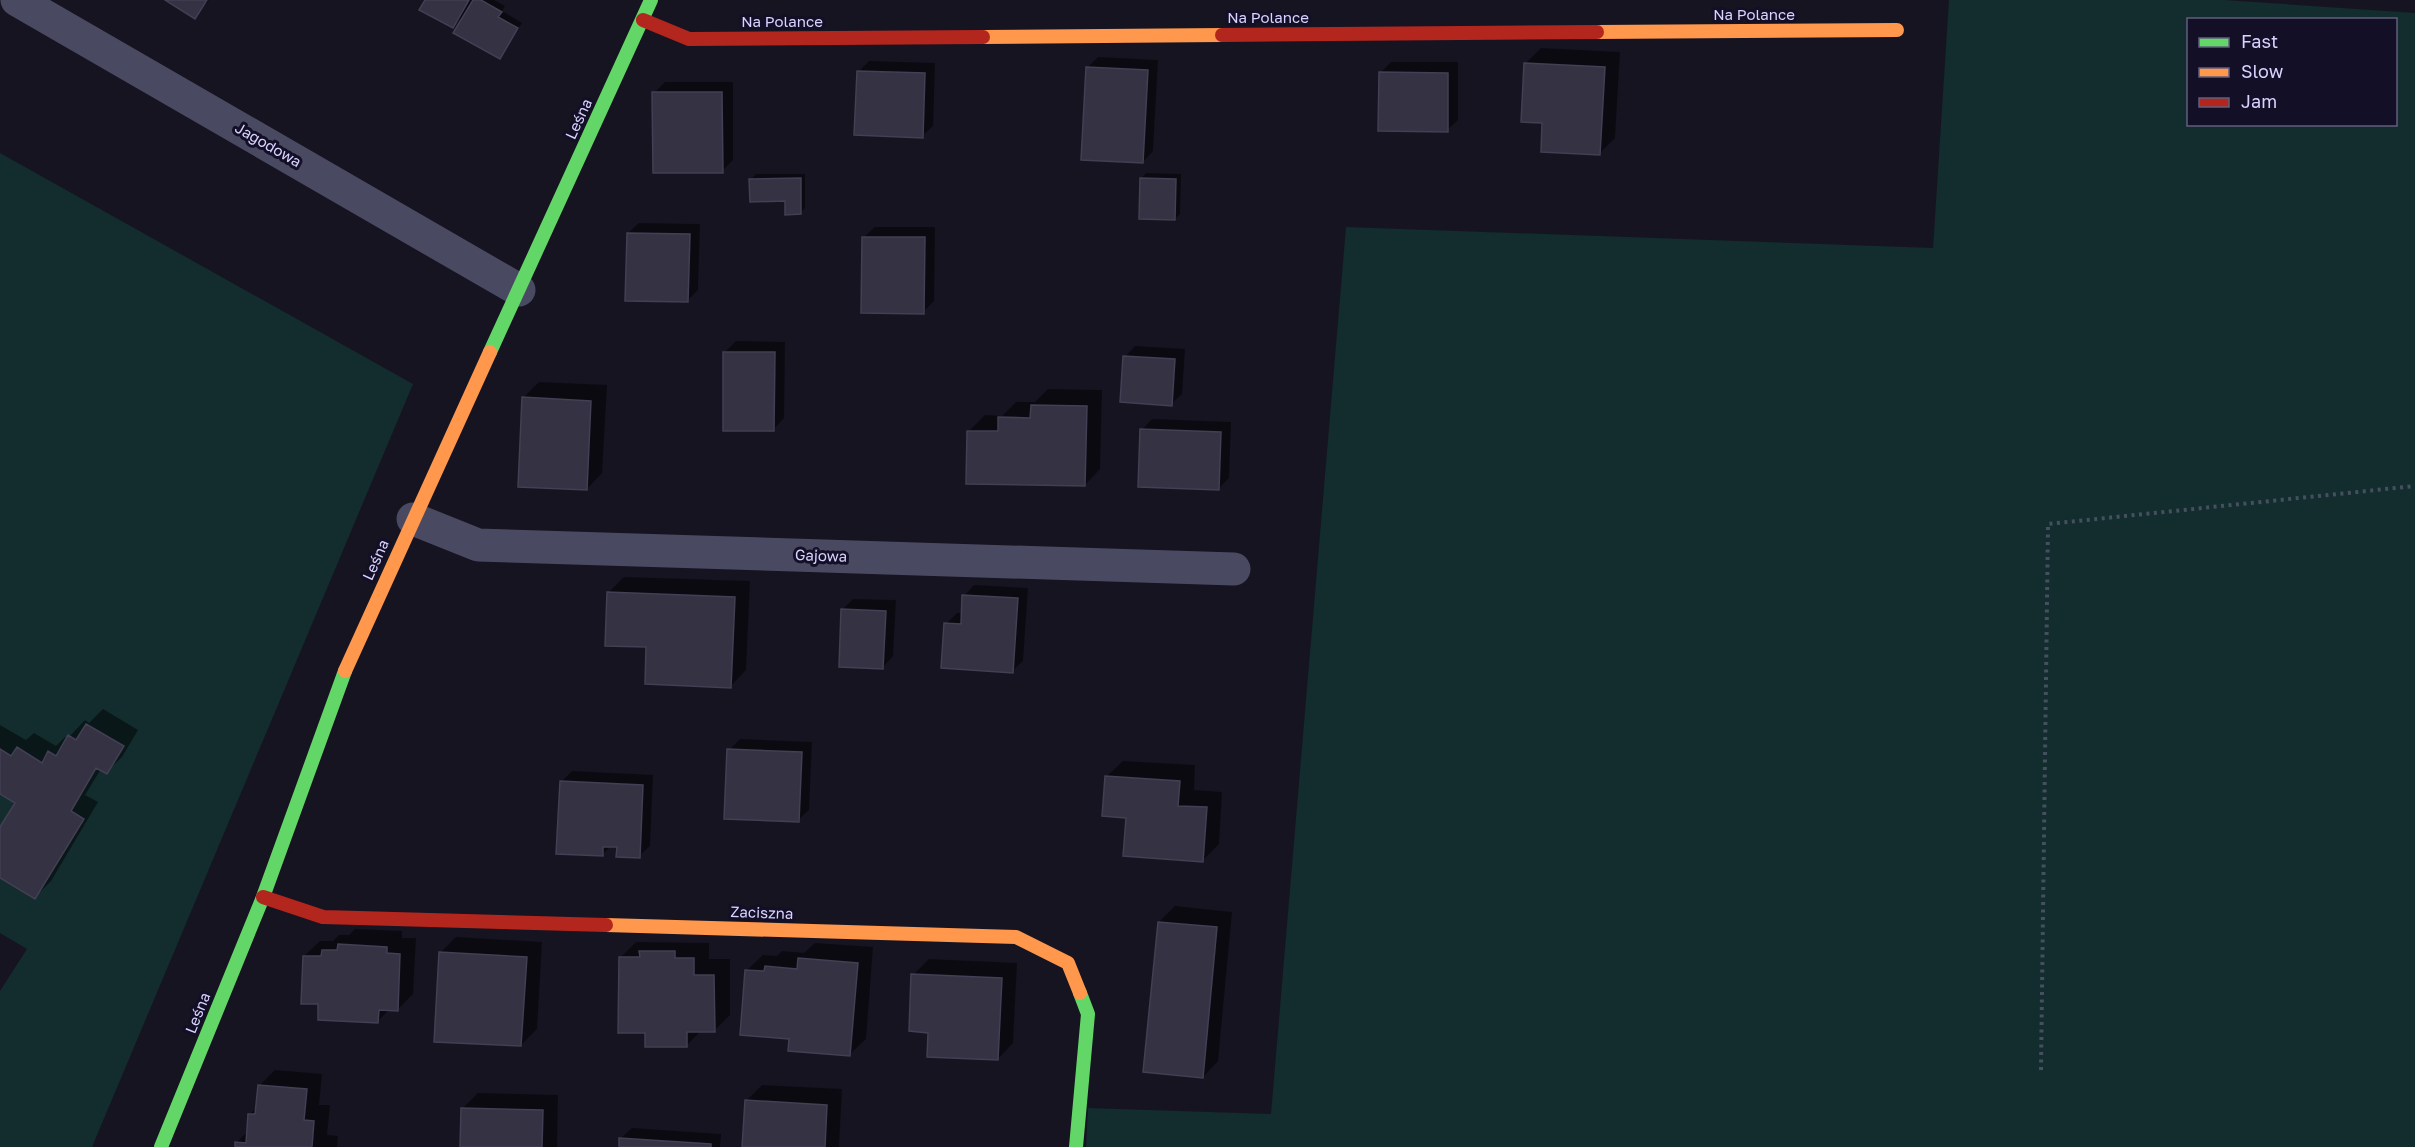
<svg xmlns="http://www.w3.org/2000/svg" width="2415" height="1147" font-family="'Golos Text',sans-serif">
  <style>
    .green { fill: #132c2d; fill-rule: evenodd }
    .shadow { fill: #0007 }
    .building { fill: #343243; stroke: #433f54; stroke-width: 1.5 }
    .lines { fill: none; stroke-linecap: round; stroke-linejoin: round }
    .path { stroke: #44505f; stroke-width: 4; stroke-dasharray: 3 4.5; stroke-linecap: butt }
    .street { stroke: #4a4962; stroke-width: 33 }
    .fast { stroke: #63d668; stroke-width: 14 }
    .slow { stroke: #ff974d; stroke-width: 14 }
    .jam { stroke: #b3261e; stroke-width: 14 }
    .labels { text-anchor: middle; stroke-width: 6; stroke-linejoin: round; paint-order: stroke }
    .street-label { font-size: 15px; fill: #d9d4ff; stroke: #130f26 }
  </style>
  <rect width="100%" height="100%" fill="#161421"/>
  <path class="green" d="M 1949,0 L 2225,0 L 2415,13 L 2415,1147 L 1086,1147 L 1088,1108 L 1271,1114 L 1346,227 L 1933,248 ZM 2188,20 L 2396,20 L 2396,124 L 2188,124 Z
    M 0,153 L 413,384 L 92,1147 L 0,1147 L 0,991 L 27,949 L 0,933 Z"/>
  <path class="shadow" d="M 168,0 L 209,0 L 195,17 Z
    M 427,0 L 494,0 L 505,6 L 502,11 L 522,23 L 500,57 L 465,15 L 453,26 Z
    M 1541,48 L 1620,52 L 1615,138 L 1599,154 L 1544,122 L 1525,64 Z
    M 1098,57 L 1158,60 L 1153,151 L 1143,162 L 1087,68 Z
    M 869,61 L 935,63 L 933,126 L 922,136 L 858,72 Z
    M 1391,62 L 1458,62 L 1458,120 L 1447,130 L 1380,73 Z
    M 665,82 L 733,82 L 733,160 L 722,171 L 654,93 Z
    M 1146,173 L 1181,174 L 1180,214 L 1175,219 L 1141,178 Z
    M 756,174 L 805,174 L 805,208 L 800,213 L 787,200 L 751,179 Z
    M 639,223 L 700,224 L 698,290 L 687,301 L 628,233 Z
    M 875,227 L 935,227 L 934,301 L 923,312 L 864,237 Z
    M 736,341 L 785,342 L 784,418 L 774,429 L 725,352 Z
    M 1135,346 L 1185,349 L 1182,394 L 1171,404 L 1125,357 Z
    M 539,382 L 607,385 L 602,473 L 587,489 L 523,398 Z
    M 1048,389 L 1102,390 L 1100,469 L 1085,485 L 969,431 L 985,415 L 1002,416 L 1016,402 L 1035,402 Z
    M 1152,419 L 1231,422 L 1229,478 L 1218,489 L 1142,430 Z
    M 624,577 L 750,581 L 746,670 L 731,686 L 648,645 L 608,593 Z
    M 974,585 L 1028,588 L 1023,661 L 1012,671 L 946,624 L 957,613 L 963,613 L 964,596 Z
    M 853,599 L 896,600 L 893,656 L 883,667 L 843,609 Z
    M 103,709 L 138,730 L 122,757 L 106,772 L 101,769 L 85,795 L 98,802 L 51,881 L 35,897 L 0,877 L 0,830 L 17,802 L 0,792 L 0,725 L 26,740 L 34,733 L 56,746 L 65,737 L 68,738 L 85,720 L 89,723 Z
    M 740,739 L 812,742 L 809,810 L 798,820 L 729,750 Z
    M 1123,761 L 1195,765 L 1194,790 L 1222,792 L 1219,844 L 1203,860 L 1128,817 L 1107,776 Z
    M 572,771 L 653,775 L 650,846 L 639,856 L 618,846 L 612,845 L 602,855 L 561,782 Z
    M 1175,906 L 1232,912 L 1218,1061 L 1203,1077 L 1159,922 Z
    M 355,929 L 402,931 L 402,938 L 416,938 L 413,994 L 398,1009 L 390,1009 L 378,1021 L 320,1003 L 304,956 L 320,941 L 333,941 L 339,935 L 349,935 Z
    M 456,937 L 542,942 L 537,1029 L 521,1045 L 440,953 Z
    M 636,942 L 709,943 L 709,959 L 730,959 L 730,1015 L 714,1031 L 702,1030 L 687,1045 L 647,1031 L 620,958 Z
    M 815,943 L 873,947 L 866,1039 L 850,1054 L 791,1038 L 747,970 L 763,955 L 777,956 L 782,951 L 804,953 Z
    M 929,959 L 1017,963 L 1013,1043 L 998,1059 L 930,1031 L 913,975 Z
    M 275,1070 L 322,1074 L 319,1105 L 330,1105 L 327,1135 L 338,1136 L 337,1147 L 236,1147 L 236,1143 L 248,1131 L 250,1114 L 257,1107 L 259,1086 Z
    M 762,1085 L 842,1089 L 839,1147 L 744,1147 L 746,1101 Z
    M 478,1093 L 558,1095 L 557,1147 L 461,1147 L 462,1109 Z
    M 632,1128 L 721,1134 L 720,1147 L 620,1147 L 621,1138 Z"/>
  <path class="building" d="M 165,0 L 207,0 L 195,19 Z
    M 425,0 L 469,0 L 453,28 L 419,10 Z
    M 473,0 L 481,0 L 502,12 L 498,17 L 518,28 L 500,59 L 453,33 Z
    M 1524,63 L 1605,67 L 1600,155 L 1541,152 L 1542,123 L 1521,122 Z
    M 1086,67 L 1148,70 L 1143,163 L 1081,160 Z
    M 857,71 L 925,73 L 923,138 L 854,135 Z
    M 1379,72 L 1448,73 L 1448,132 L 1378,131 Z
    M 652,92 L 722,92 L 723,173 L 653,173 Z
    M 801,178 L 801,214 L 785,215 L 785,201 L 750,202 L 749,179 Z
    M 1140,178 L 1176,179 L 1175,220 L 1139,219 Z
    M 627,233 L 690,234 L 688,302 L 625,301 Z
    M 862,237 L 925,237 L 924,314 L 861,313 Z
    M 723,352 L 775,352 L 774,431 L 723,431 Z
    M 1123,356 L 1175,359 L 1172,406 L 1120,402 Z
    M 522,397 L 591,401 L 587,490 L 518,487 Z
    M 1031,405 L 1087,406 L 1085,486 L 966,484 L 967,431 L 998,431 L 998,417 L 1030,418 Z
    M 1140,429 L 1221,432 L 1219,490 L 1138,487 Z
    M 607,592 L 735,597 L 731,688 L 645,684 L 646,647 L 605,646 Z
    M 962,595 L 1018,598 L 1013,673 L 941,668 L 944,623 L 961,624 Z
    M 841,609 L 886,611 L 883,669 L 839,667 Z
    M 86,724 L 124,746 L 107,774 L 96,768 L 71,811 L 84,819 L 35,899 L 0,878 L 0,827 L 15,803 L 0,794 L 0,749 L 11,756 L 17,747 L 42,763 L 48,751 L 56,756 L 68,735 L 76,740 Z
    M 727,749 L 802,752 L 799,822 L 724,819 Z
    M 1105,776 L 1180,781 L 1178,806 L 1207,807 L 1203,862 L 1123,856 L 1126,818 L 1102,816 Z
    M 560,781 L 643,785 L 640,858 L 616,857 L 617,847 L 603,847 L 603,856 L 556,854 Z
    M 1158,922 L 1217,927 L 1203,1078 L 1143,1072 Z
    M 338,944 L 387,947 L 387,953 L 400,954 L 398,1011 L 379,1010 L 378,1023 L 318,1020 L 318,1004 L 301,1004 L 303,956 L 321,956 L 322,950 L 337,950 Z
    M 639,951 L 675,951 L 675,958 L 694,958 L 694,975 L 714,975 L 715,1032 L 687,1032 L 687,1047 L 645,1047 L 645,1033 L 618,1033 L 619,957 L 640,957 Z
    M 439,952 L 527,957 L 521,1046 L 434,1042 Z
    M 798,958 L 858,963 L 850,1056 L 788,1051 L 789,1039 L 740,1035 L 745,970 L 764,971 L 765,966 L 797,969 Z
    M 911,974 L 1002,978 L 998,1060 L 927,1057 L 928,1033 L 909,1031 Z
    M 258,1085 L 307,1089 L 304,1120 L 314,1121 L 312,1147 L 235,1147 L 235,1142 L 246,1143 L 248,1114 L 255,1114 Z
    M 745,1100 L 827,1105 L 825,1147 L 742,1147 Z
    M 461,1108 L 543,1110 L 542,1147 L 460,1147 Z
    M 619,1138 L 711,1144 L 711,1147 L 619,1147 Z"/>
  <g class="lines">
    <path class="path" d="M 2041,1070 L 2048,524 L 2415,486"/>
    <path class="street" d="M 17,0 L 519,290
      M 413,519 L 478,545 L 1234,569"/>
    <path class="fast" d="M 490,352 L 651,0
      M 161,1147 L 263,897 L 345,671
      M 1076,1147 L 1088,1014 L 1080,993"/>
    <path class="slow" d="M 1597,32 L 1897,30
      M 983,37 L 1222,35
      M 345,671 L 490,352
      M 606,925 L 1016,937 L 1068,963 L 1080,993"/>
    <path class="jam" d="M 643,20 L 689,39 L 983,37
      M 1222,35 L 1597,32
      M 263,897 L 323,917 L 606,925"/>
  </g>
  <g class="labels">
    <g class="street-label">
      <text x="1754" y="20">Na Polance</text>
      <text x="1268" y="23">Na Polance</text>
      <text x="782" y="27">Na Polance</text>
      <text transform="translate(579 119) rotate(-65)" y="5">Leśna</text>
      <text transform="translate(268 145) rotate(30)" y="5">Jagodowa</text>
      <text transform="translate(821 556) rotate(2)" y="5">Gajowa</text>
      <text transform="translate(376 560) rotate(-66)" y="5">Leśna</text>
      <text transform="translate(762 913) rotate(2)" y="5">Zaciszna</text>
      <text transform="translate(198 1013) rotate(-68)" y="5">Leśna</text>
    </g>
  </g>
  <rect x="2187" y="18" width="210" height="108" fill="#130f26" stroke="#625e7d" stroke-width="1.5"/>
  <rect x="2199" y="38" width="30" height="9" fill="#63d668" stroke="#625e7d" stroke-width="1.5"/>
  <text x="2241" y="48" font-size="18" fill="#d9d4ff">Fast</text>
  <rect x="2199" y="68" width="30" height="9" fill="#ff974d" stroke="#625e7d" stroke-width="1.5"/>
  <text x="2241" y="78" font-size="18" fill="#d9d4ff">Slow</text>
  <rect x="2199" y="98" width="30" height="9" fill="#b3261e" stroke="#625e7d" stroke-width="1.5"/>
  <text x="2241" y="108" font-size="18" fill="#d9d4ff">Jam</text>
</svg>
